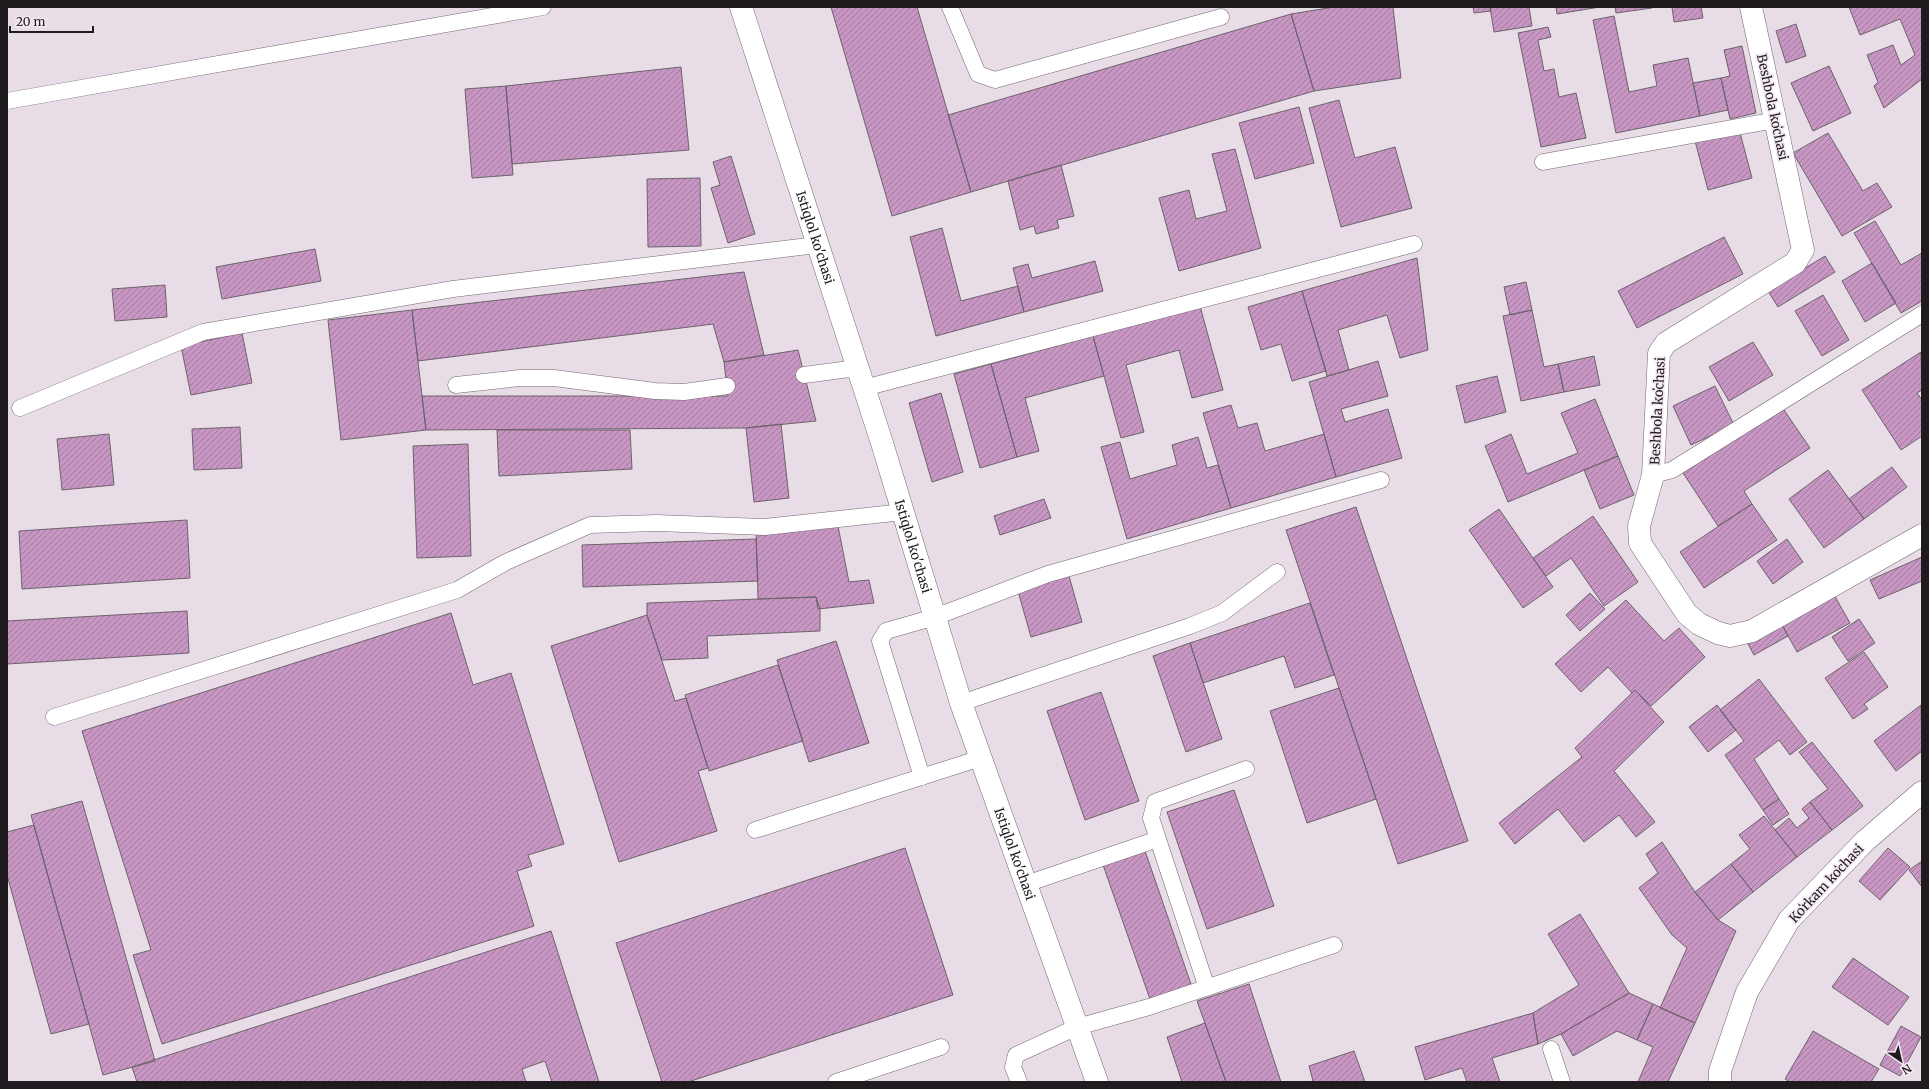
<svg xmlns="http://www.w3.org/2000/svg" width="1929" height="1089" font-family="Merriweather,serif">
  <style>
    .building { fill: url(#building-hatch); stroke: #6d636c }
    .lines { fill: none; stroke-linecap: round; stroke-linejoin: round }
    .service-casing { stroke: #726771; stroke-width: 17 }
    .minor-casing { stroke: #726771; stroke-width: 23 }
    .secondary-casing { stroke: #726771; stroke-width: 23 }
    .service { stroke: #fff; stroke-width: 16 }
    .minor { stroke: #fff; stroke-width: 22 }
    .secondary { stroke: #fff; stroke-width: 22 }
    .labels { text-anchor: middle; stroke-width: 3.5; stroke-linejoin: round; paint-order: stroke }
    .street-label { font-size: 13px; fill: #1f1b1f; stroke: #f5e9f4 }
  </style>
  <defs>
    <pattern id="building-hatch" width="6" height="6" patternUnits="userSpaceOnUse"><rect width="6" height="6" fill="#c796c3"/><path d="M-1 1l2-2M0 6l6-6M5 7l2-2" fill="none" stroke="#a17a9e"/></pattern>
  </defs>
  <rect width="100%" height="100%" fill="#e8dce7"/>
  <path class="building" d="M 831,7 L 917,7 L 971,192 L 892,216 Z
    M 1334,7 L 1393,7 L 1401,78 L 1314,91 L 1291,14 Z
    M 1473,7 L 1490,7 L 1491,11 L 1474,13 Z
    M 1490,7 L 1529,7 L 1532,26 L 1494,32 Z
    M 1556,7 L 1600,7 L 1557,14 Z
    M 1615,7 L 1652,7 L 1652,8 L 1616,13 Z
    M 1672,7 L 1701,7 L 1703,18 L 1674,22 Z
    M 1849,7 L 1922,7 L 1922,79 L 1884,108 L 1874,86 L 1878,82 L 1867,55 L 1893,45 L 1901,65 L 1915,55 L 1900,19 L 1860,35 Z
    M 1291,14 L 1314,91 L 971,192 L 948,115 Z
    M 1614,16 L 1629,92 L 1657,86 L 1653,65 L 1688,58 L 1700,116 L 1616,133 L 1593,20 Z
    M 1796,24 L 1806,56 L 1786,63 L 1776,31 Z
    M 1548,27 L 1551,37 L 1538,40 L 1544,71 L 1554,69 L 1559,97 L 1576,93 L 1586,138 L 1541,147 L 1518,33 Z
    M 1742,46 L 1756,113 L 1730,119 L 1721,78 L 1730,76 L 1724,50 Z
    M 1829,66 L 1851,113 L 1813,131 L 1791,83 Z
    M 681,67 L 689,150 L 512,164 L 506,86 Z
    M 1721,78 L 1728,110 L 1700,116 L 1693,83 Z
    M 506,86 L 513,175 L 472,178 L 465,89 Z
    M 1339,100 L 1355,158 L 1395,147 L 1412,208 L 1341,227 L 1309,108 Z
    M 1299,107 L 1314,163 L 1255,179 L 1239,123 Z
    M 1739,129 L 1752,178 L 1708,190 L 1695,141 Z
    M 1828,133 L 1863,191 L 1877,183 L 1892,207 L 1842,236 L 1793,153 Z
    M 1235,149 L 1261,248 L 1179,271 L 1159,198 L 1189,190 L 1196,219 L 1227,211 L 1212,154 Z
    M 731,156 L 755,234 L 728,243 L 711,188 L 720,185 L 713,162 Z
    M 1061,165 L 1074,216 L 1057,220 L 1059,228 L 1036,234 L 1034,226 L 1020,230 L 1008,181 Z
    M 700,178 L 701,246 L 648,247 L 647,179 Z
    M 1875,221 L 1901,265 L 1922,253 L 1922,301 L 1901,313 L 1854,233 Z
    M 942,228 L 961,301 L 1018,286 L 1024,312 L 936,336 L 910,237 Z
    M 1724,237 L 1743,274 L 1637,328 L 1618,291 Z
    M 315,249 L 321,281 L 222,299 L 216,267 Z
    M 1825,256 L 1835,272 L 1778,307 L 1768,291 Z
    M 1417,258 L 1428,350 L 1400,358 L 1387,315 L 1338,330 L 1349,370 L 1327,376 L 1302,291 Z
    M 1095,261 L 1103,291 L 1024,312 L 1013,268 L 1028,264 L 1032,278 Z
    M 1872,263 L 1896,303 L 1865,322 L 1842,281 Z
    M 744,272 L 764,355 L 724,362 L 713,324 L 418,361 L 412,310 Z
    M 1526,282 L 1532,310 L 1510,315 L 1504,287 Z
    M 165,285 L 167,317 L 115,321 L 112,289 Z
    M 1302,291 L 1326,371 L 1292,381 L 1281,344 L 1261,350 L 1248,307 Z
    M 1823,295 L 1849,340 L 1822,356 L 1795,311 Z
    M 1200,306 L 1223,390 L 1192,398 L 1179,350 L 1126,365 L 1144,432 L 1121,438 L 1093,336 Z
    M 412,310 L 426,430 L 341,440 L 328,320 Z
    M 1532,310 L 1544,367 L 1558,364 L 1564,392 L 1521,401 L 1503,316 Z
    M 242,333 L 252,383 L 191,395 L 181,346 Z
    M 1093,336 L 1104,376 L 1025,398 L 1039,451 L 1017,457 L 991,364 Z
    M 1753,342 L 1773,375 L 1729,401 L 1709,367 Z
    M 798,350 L 816,421 L 746,428 L 426,430 L 422,396 L 728,396 L 724,362 Z
    M 1921,352 L 1922,390 L 1917,393 L 1922,400 L 1922,436 L 1901,450 L 1862,390 Z
    M 1594,356 L 1600,385 L 1564,392 L 1558,364 Z
    M 1378,361 L 1388,396 L 1341,409 L 1345,422 L 1388,409 L 1402,458 L 1336,477 L 1309,382 Z
    M 991,364 L 1017,457 L 980,468 L 954,374 Z
    M 1497,376 L 1506,412 L 1465,423 L 1456,386 Z
    M 1715,386 L 1734,425 L 1691,445 L 1673,406 Z
    M 941,393 L 963,472 L 932,482 L 909,403 Z
    M 1595,399 L 1618,456 L 1508,502 L 1485,446 L 1511,434 L 1527,474 L 1578,453 L 1561,413 Z
    M 1231,405 L 1238,428 L 1257,423 L 1265,451 L 1324,434 L 1336,477 L 1231,508 L 1203,413 Z
    M 1782,407 L 1810,448 L 1744,491 L 1752,504 L 1718,526 L 1683,473 Z
    M 781,424 L 789,498 L 754,502 L 746,428 Z
    M 240,427 L 242,468 L 194,470 L 192,429 Z
    M 497,430 L 630,430 L 632,469 L 499,476 Z
    M 109,434 L 114,485 L 62,490 L 57,439 Z
    M 1198,437 L 1207,468 L 1218,465 L 1231,508 L 1127,539 L 1101,447 L 1120,442 L 1130,479 L 1177,465 L 1172,445 Z
    M 468,444 L 471,556 L 417,558 L 413,446 Z
    M 1618,456 L 1634,495 L 1600,509 L 1584,470 Z
    M 1892,467 L 1907,487 L 1864,519 L 1849,499 Z
    M 1828,470 L 1864,519 L 1824,548 L 1789,499 Z
    M 1044,499 L 1051,518 L 1000,535 L 994,516 Z
    M 1752,504 L 1777,540 L 1704,588 L 1680,552 Z
    M 1356,507 L 1468,841 L 1398,864 L 1286,530 Z
    M 1499,509 L 1553,587 L 1523,608 L 1469,530 Z
    M 1593,516 L 1638,582 L 1604,606 L 1571,558 L 1546,576 L 1533,558 Z
    M 187,520 L 190,578 L 22,589 L 19,531 Z
    M 838,526 L 849,582 L 869,580 L 874,603 L 818,609 L 816,597 L 758,599 L 756,529 Z
    M 756,539 L 758,581 L 583,587 L 582,545 Z
    M 1787,539 L 1803,562 L 1773,584 L 1757,561 Z
    M 1922,557 L 1922,581 L 1879,599 L 1870,580 Z
    M 1069,576 L 1082,622 L 1031,637 L 1018,591 Z
    M 1590,593 L 1605,609 L 1580,631 L 1566,615 Z
    M 1833,593 L 1850,623 L 1797,652 L 1781,623 Z
    M 816,597 L 820,609 L 820,631 L 707,636 L 708,658 L 662,660 L 647,615 L 647,603 Z
    M 1626,600 L 1664,641 L 1679,628 L 1705,657 L 1651,706 L 1635,690 L 1632,693 L 1608,667 L 1581,692 L 1555,664 Z
    M 1310,603 L 1334,675 L 1295,688 L 1284,656 L 1203,683 L 1190,643 Z
    M 187,611 L 189,653 L 7,664 L 7,621 Z
    M 451,613 L 473,685 L 511,673 L 564,844 L 528,855 L 532,866 L 517,871 L 534,926 L 162,1044 L 133,955 L 151,950 L 82,731 Z
    M 647,615 L 675,701 L 686,698 L 708,768 L 698,771 L 717,831 L 619,862 L 551,646 Z
    M 1859,619 L 1875,643 L 1848,661 L 1832,637 Z
    M 1781,623 L 1788,636 L 1754,655 L 1747,642 Z
    M 836,641 L 869,743 L 809,762 L 777,660 Z
    M 1190,643 L 1222,739 L 1186,752 L 1153,656 Z
    M 1864,652 L 1888,687 L 1864,704 L 1868,709 L 1853,719 L 1825,678 Z
    M 778,665 L 803,741 L 709,771 L 685,695 Z
    M 1759,679 L 1807,742 L 1790,755 L 1779,740 L 1754,759 L 1779,799 L 1763,810 L 1725,755 L 1744,741 L 1720,710 Z
    M 1339,688 L 1376,799 L 1307,823 L 1270,711 Z
    M 1635,690 L 1664,722 L 1614,771 L 1655,822 L 1636,837 L 1619,815 L 1584,842 L 1558,809 L 1515,844 L 1499,823 L 1582,757 L 1575,748 Z
    M 1101,692 L 1139,801 L 1085,820 L 1047,711 Z
    M 1717,705 L 1736,730 L 1708,752 L 1689,727 Z
    M 1921,705 L 1922,751 L 1896,771 L 1874,741 Z
    M 1812,742 L 1863,806 L 1832,830 L 1810,802 L 1828,789 L 1799,752 Z
    M 1234,790 L 1274,906 L 1207,929 L 1167,812 Z
    M 1779,799 L 1789,814 L 1773,825 L 1763,810 Z
    M 82,801 L 155,1061 L 103,1075 L 31,815 Z
    M 1810,802 L 1832,830 L 1797,857 L 1775,830 L 1789,818 L 1797,828 L 1809,818 L 1802,809 Z
    M 1764,816 L 1797,857 L 1753,892 L 1731,864 L 1750,849 L 1739,835 Z
    M 34,825 L 89,1024 L 51,1034 L 7,875 L 7,832 Z
    M 1662,842 L 1695,892 L 1718,920 L 1736,931 L 1695,1023 L 1660,1008 L 1687,948 L 1672,935 L 1639,888 L 1658,873 L 1646,854 Z
    M 905,848 L 953,995 L 688,1082 L 662,1082 L 616,943 Z
    M 1144,848 L 1192,987 L 1151,1002 L 1102,862 Z
    M 1888,848 L 1910,867 L 1880,900 L 1859,881 Z
    M 1922,861 L 1922,887 L 1909,870 Z
    M 1731,864 L 1753,892 L 1718,920 L 1695,892 Z
    M 1580,914 L 1629,993 L 1561,1034 L 1538,1044 L 1533,1013 L 1579,985 L 1548,934 Z
    M 551,931 L 599,1082 L 552,1082 L 545,1061 L 522,1069 L 526,1082 L 137,1082 L 132,1067 Z
    M 1853,958 L 1909,997 L 1888,1025 L 1832,987 Z
    M 1249,984 L 1281,1082 L 1226,1082 L 1197,1001 Z
    M 1629,993 L 1653,1004 L 1637,1040 L 1617,1031 L 1573,1056 L 1561,1034 Z
    M 1653,1004 L 1695,1023 L 1668,1082 L 1638,1082 L 1653,1047 L 1637,1040 Z
    M 1533,1013 L 1538,1044 L 1492,1058 L 1500,1082 L 1467,1082 L 1462,1068 L 1425,1080 L 1415,1047 Z
    M 1205,1023 L 1226,1082 L 1182,1082 L 1167,1037 Z
    M 1901,1026 L 1921,1037 L 1900,1076 L 1880,1065 Z
    M 1813,1031 L 1879,1069 L 1871,1082 L 1790,1082 L 1785,1079 Z
    M 1354,1051 L 1365,1082 L 1309,1082 L 1313,1081 L 1309,1066 Z"/>
  <g class="lines">
    <g class="service-casing">
      <path id="service" d="M 950,7 L 978,74 L 995,80 L 1221,17
        M 7,101 L 543,7
        M 1543,162 L 1776,120
        M 804,375 L 857,368
        M 456,385 L 520,378 L 554,378 L 655,391 L 684,392 L 727,386
        M 864,388 L 1414,244
        M 20,408 L 203,332 L 453,289 L 817,245
        M 1653,475 L 1672,470 L 1922,314
        M 961,703 L 1190,626 L 1222,613 L 1277,572
        M 54,717 L 457,590 L 506,562 L 590,525 L 657,523 L 765,527 L 903,512
        M 922,777 L 880,641 L 886,631 L 935,617 L 1048,574 L 1381,480
        M 755,830 L 981,758
        M 1026,884 L 1158,839
        M 1207,988 L 1151,818 L 1155,802 L 1246,769
        M 1551,1049 L 1562,1082
        M 836,1082 L 941,1047
        M 1019,1082 L 1013,1067 L 1016,1055 L 1077,1027 L 1149,1007 L 1334,945"/>
    </g>
    <g class="minor-casing">
      <path id="minor" d="M 1751,7 L 1803,250 L 1795,263 L 1666,343 L 1659,353 L 1653,475 L 1639,526 L 1640,543 L 1687,614 L 1699,624 L 1718,633 L 1730,636 L 1752,631 L 1922,535
        M 1720,1082 L 1720,1071 L 1747,992 L 1789,920 L 1865,841 L 1922,792"/>
    </g>
    <g class="secondary-casing">
      <g id="secondary">
        <path id="s1" d="M 741,7 L 882,443 L 961,703 L 1097,1082"/>
      </g>
    </g>
    <use href="#service" class="service"/>
    <use href="#minor" class="minor"/>
    <use href="#secondary" class="secondary"/>
  </g>
  <g class="labels">
    <g class="street-label">
      <text transform="translate(1773 107) rotate(78)" y="5">Beshbola koʻchasi</text>
      <text dy="5" stroke="none"><textPath href="#s1" startOffset="242">Istiqlol ko'chasi</textPath></text>
      <text transform="translate(1657 411) rotate(-87)" y="5">Beshbola koʻchasi</text>
      <text dy="5" stroke="none"><textPath href="#s1" startOffset="566">Istiqlol ko'chasi</textPath></text>
      <text dy="5" stroke="none"><textPath href="#s1" startOffset="890">Istiqlol ko'chasi</textPath></text>
      <text transform="translate(1826 883) rotate(-47)" y="5">Koʻrkam koʻchasi</text>
    </g>
  </g>
  <rect width="1929" height="1089" fill="none" stroke="#1f1b1f" stroke-width="16"/>
  <g transform="translate(1901 1061) rotate(146)" stroke="#f5e9f4" stroke-width="3" paint-order="stroke">
  <path d="M0-3L7 15L0 10L-7 15Z" fill="#1f1b1f"/>
  <text y="-6" font-size="11" font-weight="bold" text-anchor="middle" fill="#1f1b1f">N</text>
  </g>
  <path d="M10 26v6h83v-6" fill="none" stroke="#1f1b1f" stroke-width="2"/>
  <text x="16" y="26" font-size="12" fill="#1f1b1f" stroke="#f5e9f4" stroke-width="3" paint-order="stroke">20 m</text>
</svg>
